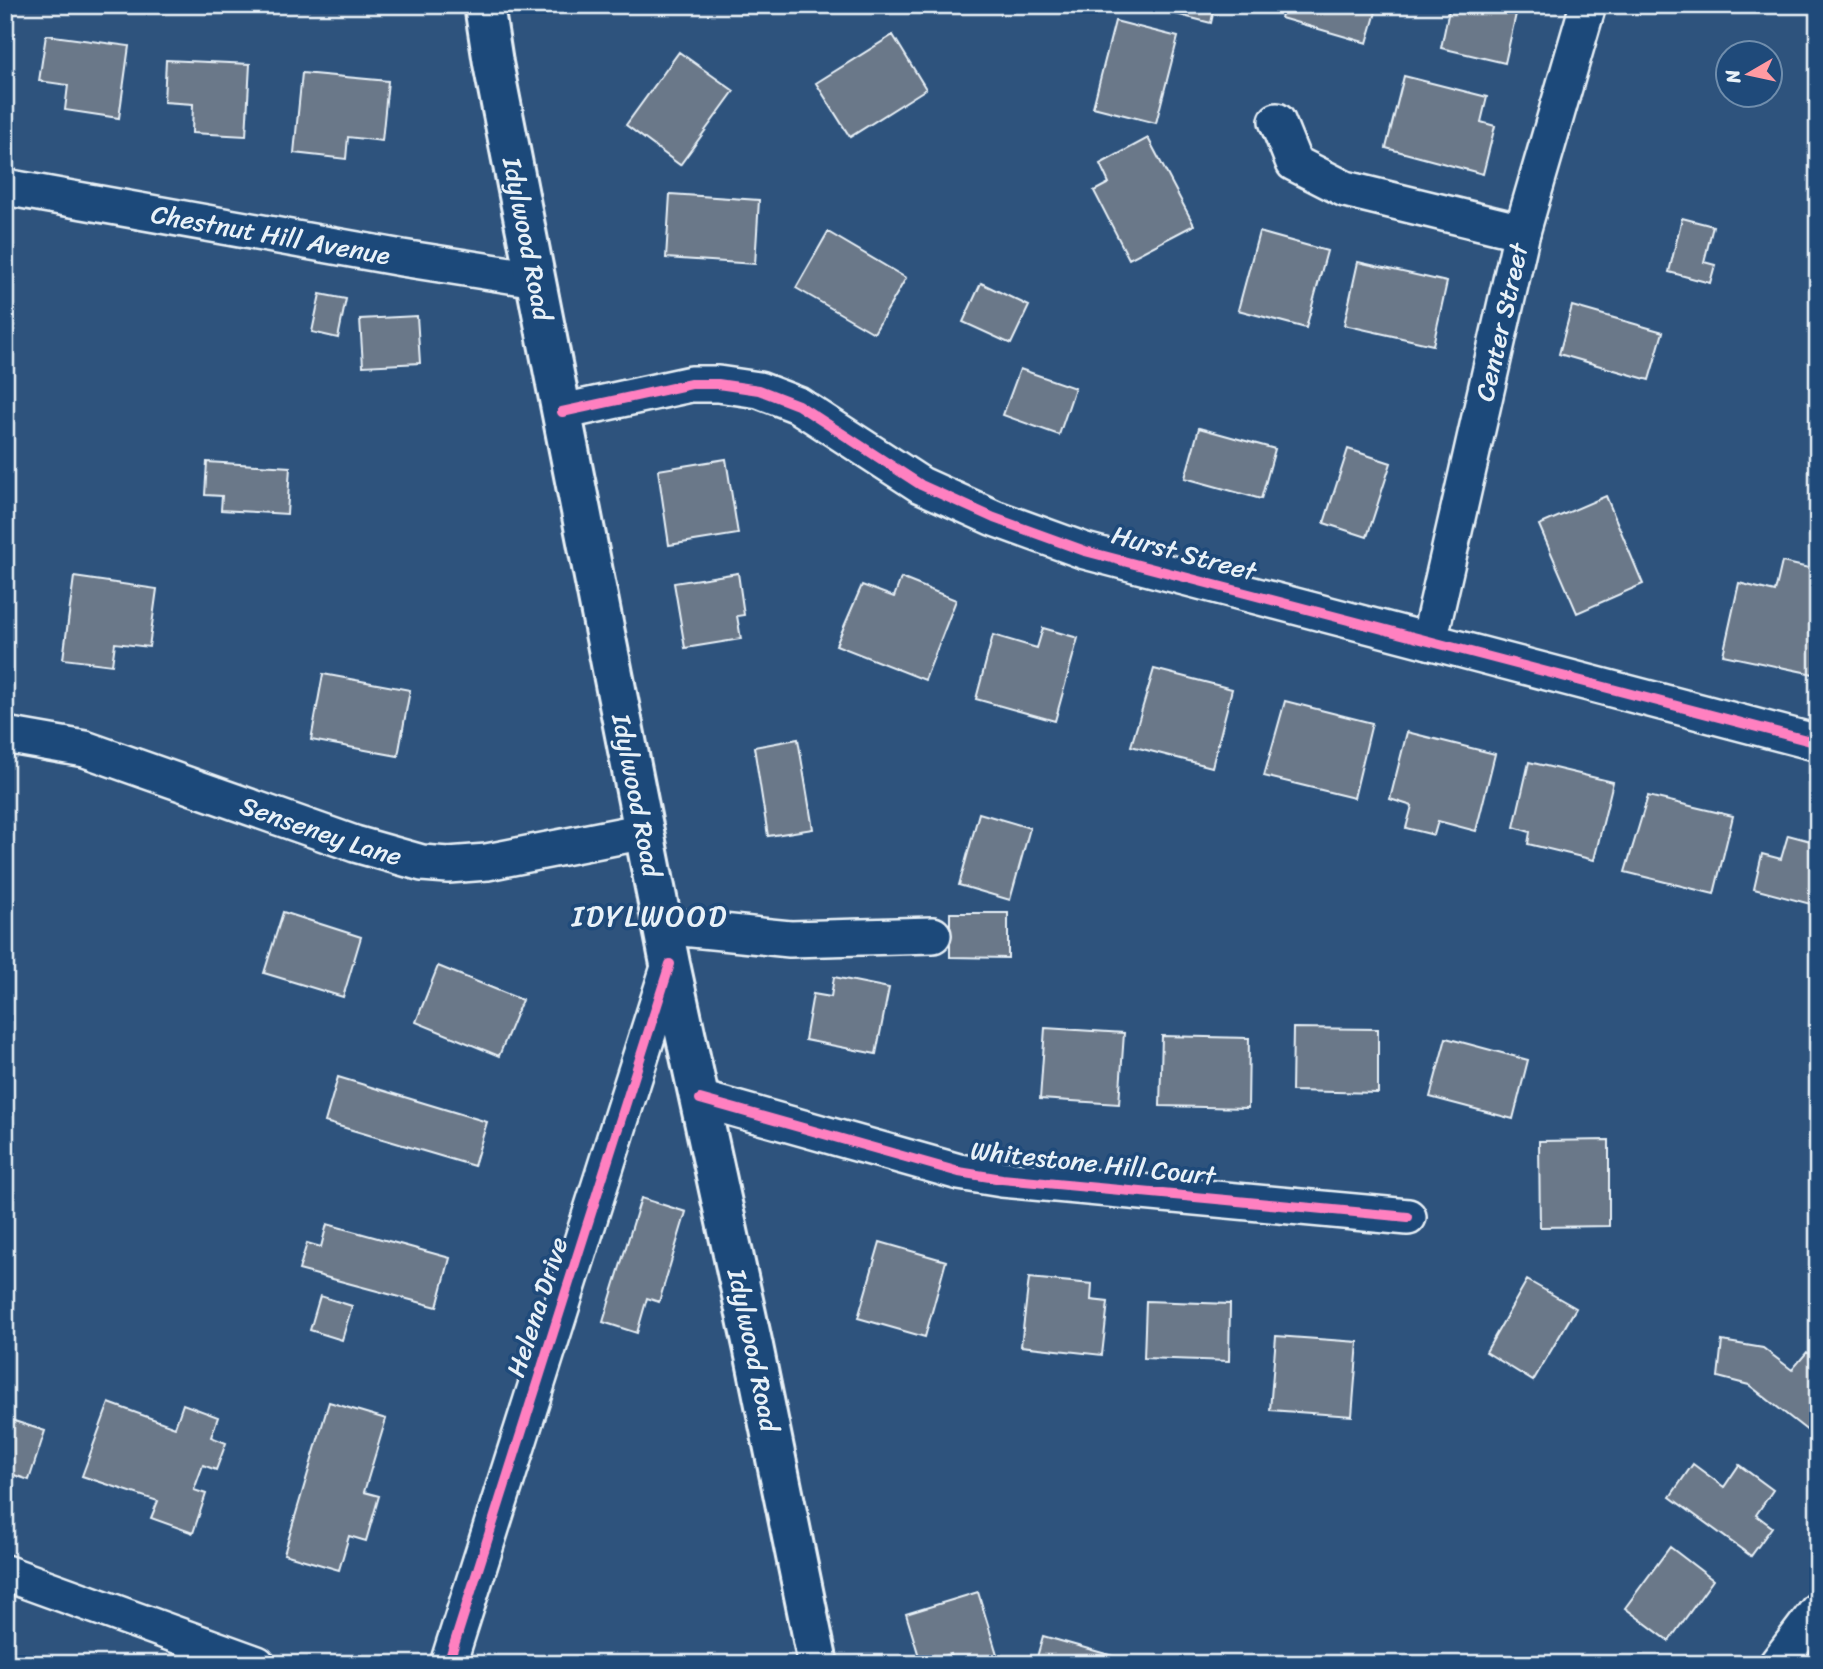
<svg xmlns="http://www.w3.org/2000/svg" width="1823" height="1669" font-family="Sriracha,sans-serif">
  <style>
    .building { fill: #6b7889; stroke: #e8f1f8; stroke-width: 2 }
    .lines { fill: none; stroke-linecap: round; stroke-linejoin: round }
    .minor-casing { stroke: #e8f1f8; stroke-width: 40 }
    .major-casing { stroke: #e8f1f8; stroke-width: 44 }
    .minor { stroke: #1f4a7a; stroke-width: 35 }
    .major { stroke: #1f4a7a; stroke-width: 38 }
    .cycleway-casing { stroke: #1f4a7a; stroke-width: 15 }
    .cycleway { stroke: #ff80c0; stroke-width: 10 }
    .labels { text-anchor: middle; stroke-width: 7; stroke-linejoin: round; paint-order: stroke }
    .street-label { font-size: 26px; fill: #e8f1f8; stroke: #1f4a7a }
    .quarter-label { font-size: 30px; letter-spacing: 2px; fill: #e8f1f8; stroke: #1f4a7a }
  </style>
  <rect width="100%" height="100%" fill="#2e537d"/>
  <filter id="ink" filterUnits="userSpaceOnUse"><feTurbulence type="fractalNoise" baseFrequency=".0143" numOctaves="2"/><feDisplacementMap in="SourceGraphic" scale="14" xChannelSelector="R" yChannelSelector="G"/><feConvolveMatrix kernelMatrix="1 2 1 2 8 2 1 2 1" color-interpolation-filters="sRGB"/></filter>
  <g filter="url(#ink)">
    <path class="building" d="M 1140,5 L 1215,5 L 1211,23 Z
      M 1284,5 L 1378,5 L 1367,43 L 1281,18 Z
      M 1450,5 L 1518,5 L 1505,63 L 1441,48 Z
      M 1115,21 L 1178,37 L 1156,123 L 1093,107 Z
      M 46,35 L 129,46 L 119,118 L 65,110 L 68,85 L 39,81 Z
      M 893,35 L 926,89 L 850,137 L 816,83 Z
      M 679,52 L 734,91 L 680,165 L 626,125 Z
      M 166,60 L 250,64 L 246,136 L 192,133 L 193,104 L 164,102 Z
      M 302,73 L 388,81 L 382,141 L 348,137 L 346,159 L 294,153 Z
      M 1404,76 L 1487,97 L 1481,122 L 1495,126 L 1483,174 L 1386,148 Z
      M 1148,138 L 1194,225 L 1129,259 L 1094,191 L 1109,183 L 1100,164 Z
      M 670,194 L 759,200 L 755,264 L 666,258 Z
      M 1682,218 L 1713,226 L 1704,262 L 1715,265 L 1710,283 L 1669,272 Z
      M 828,232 L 906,278 L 874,333 L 796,288 Z
      M 1259,232 L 1327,251 L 1306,328 L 1238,310 Z
      M 1358,262 L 1447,282 L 1433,345 L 1344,325 Z
      M 981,283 L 1029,306 L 1011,344 L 963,322 Z
      M 320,294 L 346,299 L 338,338 L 312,332 Z
      M 1572,306 L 1663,332 L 1649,380 L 1559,354 Z
      M 417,316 L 420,363 L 363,366 L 360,319 Z
      M 1020,369 L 1075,388 L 1059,435 L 1003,415 Z
      M 1199,428 L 1275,449 L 1261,499 L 1185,478 Z
      M 1348,449 L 1391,463 L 1367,537 L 1324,523 Z
      M 726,459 L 738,534 L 669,545 L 658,470 Z
      M 207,462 L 290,467 L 287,514 L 221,510 L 222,496 L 205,495 Z
      M 1606,496 L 1643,584 L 1577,613 L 1539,525 Z
      M 1782,562 L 1818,570 L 1818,675 L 1723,655 L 1739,583 L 1775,592 Z
      M 738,573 L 744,615 L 737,616 L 741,639 L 685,648 L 674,583 Z
      M 74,577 L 157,589 L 149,647 L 115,643 L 112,665 L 63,659 Z
      M 901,578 L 956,600 L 925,680 L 836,645 L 862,585 L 894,597 Z
      M 1043,628 L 1078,638 L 1055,721 L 976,699 L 993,635 L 1037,648 Z
      M 1154,669 L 1232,689 L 1212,767 L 1131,746 Z
      M 323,674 L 410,690 L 398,756 L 311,740 Z
      M 1285,701 L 1372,723 L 1354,798 L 1264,776 Z
      M 1407,732 L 1495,754 L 1476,831 L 1438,821 L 1434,835 L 1406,828 L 1412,806 L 1390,799 Z
      M 798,739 L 813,829 L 768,836 L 754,747 Z
      M 1529,762 L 1613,782 L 1594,860 L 1528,844 L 1530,832 L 1514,827 Z
      M 1648,796 L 1733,816 L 1714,894 L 1625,872 Z
      M 979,813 L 1030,828 L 1010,900 L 959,885 Z
      M 1788,835 L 1818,843 L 1818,906 L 1754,889 L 1762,854 L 1781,859 Z
      M 283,912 L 361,937 L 343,997 L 264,973 Z
      M 950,913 L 1008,913 L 1008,958 L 950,957 Z
      M 438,966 L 522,1000 L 499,1056 L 416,1022 Z
      M 834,977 L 889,988 L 876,1054 L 805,1040 L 813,994 L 831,997 Z
      M 1045,1028 L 1124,1033 L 1119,1104 L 1040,1099 Z
      M 1293,1028 L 1378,1029 L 1378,1093 L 1292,1091 Z
      M 1162,1036 L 1249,1038 L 1248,1108 L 1160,1106 Z
      M 1446,1038 L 1528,1060 L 1513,1119 L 1430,1097 Z
      M 338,1077 L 487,1122 L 474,1166 L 325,1122 Z
      M 1609,1140 L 1609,1226 L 1540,1227 L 1539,1141 Z
      M 641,1198 L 686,1212 L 659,1302 L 647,1298 L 637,1333 L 603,1322 Z
      M 327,1224 L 450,1258 L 437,1307 L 299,1270 L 307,1243 L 321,1247 Z
      M 880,1242 L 946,1261 L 925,1337 L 858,1318 Z
      M 1029,1278 L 1092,1284 L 1091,1300 L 1108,1302 L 1102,1355 L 1021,1346 Z
      M 1527,1280 L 1576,1308 L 1533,1381 L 1486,1352 Z
      M 320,1296 L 352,1306 L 342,1340 L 310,1330 Z
      M 1146,1301 L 1230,1304 L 1229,1361 L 1144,1358 Z
      M 1276,1336 L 1358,1342 L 1352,1416 L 1270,1410 Z
      M 1722,1341 L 1763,1348 L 1792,1370 L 1807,1352 L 1818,1360 L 1818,1439 L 1749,1385 L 1718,1377 Z
      M 329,1402 L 386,1419 L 364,1492 L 379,1496 L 366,1541 L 349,1536 L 339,1570 L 284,1554 Z
      M 109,1403 L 175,1427 L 183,1404 L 218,1417 L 211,1437 L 226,1443 L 216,1470 L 203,1465 L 194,1490 L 206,1494 L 193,1533 L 151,1518 L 158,1501 L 82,1476 Z
      M 5,1418 L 45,1431 L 29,1480 L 5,1472 Z
      M 1693,1464 L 1724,1487 L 1739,1465 L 1773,1490 L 1756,1515 L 1772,1527 L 1751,1556 L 1670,1497 Z
      M 1670,1547 L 1713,1580 L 1669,1641 L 1625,1608 Z
      M 978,1592 L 1000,1664 L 954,1664 L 951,1654 L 921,1663 L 906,1614 Z
      M 1043,1636 L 1127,1660 L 1126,1664 L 1035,1664 Z"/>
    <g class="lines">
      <g class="minor-casing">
        <g id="minor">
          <path d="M 1277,121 L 1294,163 L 1345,189 L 1522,232"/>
          <path id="s1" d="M 5,187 L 402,258 L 536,279"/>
          <path d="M 562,412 L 691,384 L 718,384 L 759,390 L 798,405 L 921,485 L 994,518 L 1085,551 L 1818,743"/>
          <path id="s2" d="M 1429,641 L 1522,232 L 1588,5"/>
          <path id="s3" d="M 5,735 L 85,749 L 355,844 L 422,863 L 448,865 L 487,862 L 645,831"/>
          <path d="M 663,926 L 790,939 L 933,935"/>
          <path d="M 700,1099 L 959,1172 L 1002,1179 L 1408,1217"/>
          <path d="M 5,1573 L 257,1664"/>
          <path d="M 448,1664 L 670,964"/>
          <path d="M 1777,1664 L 1818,1610"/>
        </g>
      </g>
      <g class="major-casing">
        <g id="major">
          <path id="s4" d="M 484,5 L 493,63 L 670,964 L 753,1346 L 818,1664"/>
        </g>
      </g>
      <use href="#minor" class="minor"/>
      <use href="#major" class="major"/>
      <g class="cycleway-casing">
        <path id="cycleway" d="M 562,412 L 691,384 L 718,384 L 759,390 L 798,405 L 921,485 L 994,518 L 1085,551 L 1818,743
          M 700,1099 L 959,1172 L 1002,1179 L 1408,1217
          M 448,1664 L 670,964"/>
      </g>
      <use href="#cycleway" class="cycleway"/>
    </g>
  </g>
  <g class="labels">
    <g class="street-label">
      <text dy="9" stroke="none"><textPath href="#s1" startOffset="270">Chestnut Hill Avenue</textPath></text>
      <text dy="9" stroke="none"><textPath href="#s4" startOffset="238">Idylwood Road</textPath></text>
      <text dy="9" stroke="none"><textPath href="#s2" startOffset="327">Center Street</textPath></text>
      <text transform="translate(1184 553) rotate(15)" y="9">Hurst Street</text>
      <text dy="9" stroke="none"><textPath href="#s4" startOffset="805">Idylwood Road</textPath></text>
      <text dy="9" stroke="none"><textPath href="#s3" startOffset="331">Senseney Lane</textPath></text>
      <text transform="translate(1093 1163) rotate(6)" y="9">Whitestone Hill Court</text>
      <text transform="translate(537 1307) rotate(-72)" y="9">Helena Drive</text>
      <text dy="9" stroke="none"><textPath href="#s4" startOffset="1372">Idylwood Road</textPath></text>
    </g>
    <g class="quarter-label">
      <text x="650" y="926">IDYLWOOD</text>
    </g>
  </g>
  <rect width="1823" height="1669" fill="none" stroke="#1f4a7a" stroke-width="28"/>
  <rect x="14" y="14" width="1795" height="1641" fill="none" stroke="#e8f1f8" stroke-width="2.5" filter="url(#ink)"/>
  <g transform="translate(1749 74) rotate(261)"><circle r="33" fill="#1f4a7a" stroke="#6f8dac" stroke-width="2"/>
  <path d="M0-5L12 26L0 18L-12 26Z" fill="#ff9aa2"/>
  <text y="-10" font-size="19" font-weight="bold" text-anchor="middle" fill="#e8f1f8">N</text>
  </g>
</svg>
